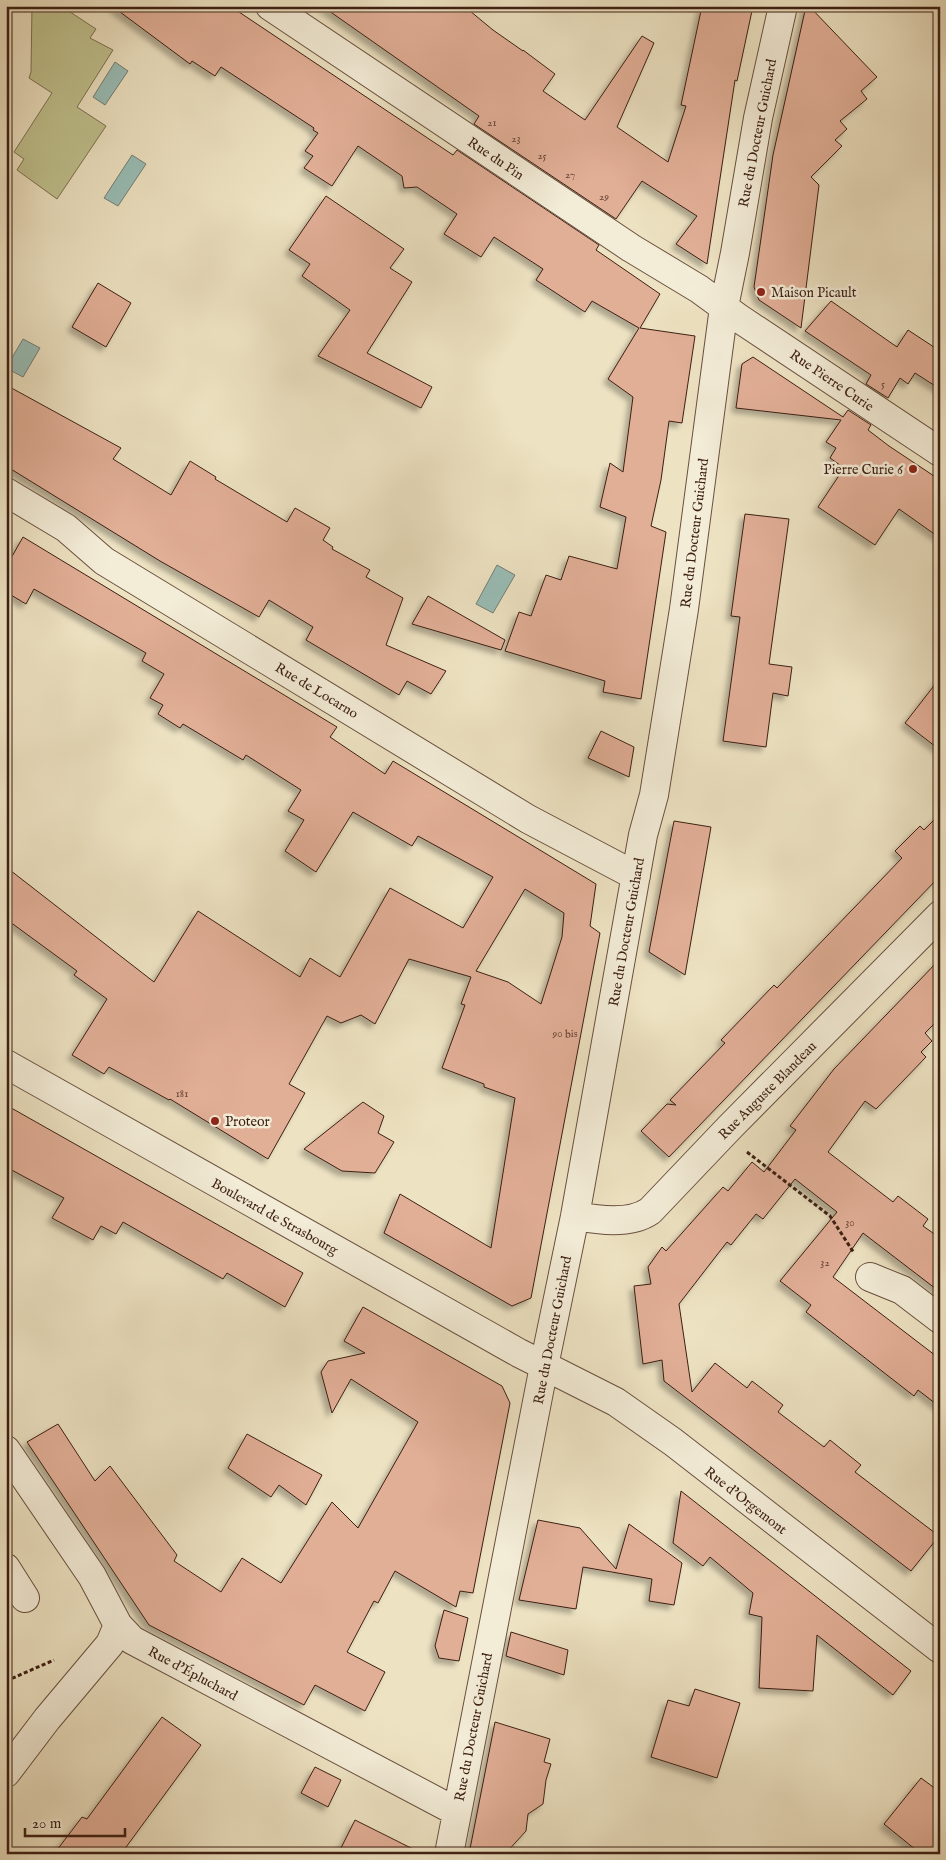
<svg xmlns="http://www.w3.org/2000/svg" width="946" height="1860" font-family="'IM FELL English',serif">
  <style>
    .green { fill: #bfc18e; stroke: #7e7050 }
    .water { fill: #99bdb6; stroke: #747e75 }
    .building { fill: #e1ae96; stroke: #3d1f13; fill-rule: evenodd; filter: url(#shadow) }
    .lines { fill: none; stroke-linecap: round; stroke-linejoin: round }
    .minor-casing { stroke: #69503f; stroke-width: 30 }
    .path { stroke: #3d1f13; stroke-width: 3; stroke-dasharray: 4 2.5; stroke-linecap: butt }
    .minor { stroke: #f3ecd7; stroke-width: 28 }
    .poi-dot { fill: #8f2418; stroke: #f3ecd7; stroke-width: 2 }
    .labels { text-anchor: middle; stroke-width: 5; stroke-linejoin: round; paint-order: stroke }
    .number-label { font-size: 11px; fill: #664334 }
    .street-label { font-size: 14px; fill: #3d1f13; stroke: #f3ecd7 }
    .poi-label { font-size: 14px; fill: #3d1f13; stroke: #f3ecd7; text-anchor: start }
  </style>
  <defs>
    <filter id="shadow"><feDropShadow dx="-4.5" dy="4.5" stdDeviation="2.5" flood-color="#0004"/></filter>
  </defs>
  <rect width="100%" height="100%" fill="#ede2c2"/>
  <filter id="stains"><feTurbulence type="fractalNoise" baseFrequency=".004" numOctaves="4"/><feColorMatrix values="0 0 0 0 .2 0 0 0 0 .09 0 0 0 0 .02 0 0 0 .5 -.17"/></filter>
  <radialGradient id="worn" r=".72"><stop offset=".6" stop-color="#630" stop-opacity="0"/><stop offset="1" stop-color="#630" stop-opacity=".3"/></radialGradient>
  <path class="green" d="M 32,6 L 61,6 L 96,29 L 90,38 L 113,50 L 77,107 L 106,126 L 57,199 L 17,170 L 24,159 L 14,152 L 52,93 L 29,78 L 31,72 Z"/>
  <path class="water" d="M 115,62 L 128,71 L 105,105 L 93,97 Z
    M 132,155 L 146,164 L 118,206 L 104,198 Z
    M 23,339 L 40,348 L 23,377 L 6,368 Z
    M 497,565 L 515,575 L 493,613 L 476,604 Z"/>
  <path class="building" d="M 112,6 L 230,6 L 453,155 L 457,150 L 599,245 L 596,250 L 660,294 L 640,328 L 695,336 L 682,423 L 669,421 L 661,480 L 651,526 L 666,532 L 641,699 L 603,692 L 605,681 L 505,651 L 519,612 L 531,616 L 546,575 L 561,580 L 569,556 L 617,569 L 626,517 L 600,507 L 610,463 L 623,472 L 633,397 L 608,379 L 639,328 L 592,301 L 585,312 L 536,280 L 543,269 L 494,237 L 481,257 L 444,234 L 457,214 L 417,187 L 404,188 L 402,176 L 358,146 L 332,186 L 304,168 L 313,156 L 305,151 L 318,133 L 313,130 L 314,128 L 221,67 L 215,76 L 192,61 L 190,64 Z
    M 322,6 L 464,6 L 493,30 L 523,51 L 523,50 L 555,74 L 543,91 L 585,120 L 642,36 L 654,43 L 617,127 L 668,162 L 686,106 L 681,105 L 702,6 L 753,6 L 737,81 L 735,80 L 707,264 L 676,244 L 697,216 L 642,181 L 616,219 L 474,124 L 479,116 Z
    M 806,6 L 809,6 L 877,77 L 861,91 L 867,99 L 840,121 L 847,129 L 835,140 L 842,146 L 811,177 L 819,185 L 801,328 L 759,300 L 754,287 L 773,155 Z
    M 326,196 L 404,249 L 390,268 L 412,282 L 367,353 L 432,387 L 421,408 L 318,356 L 350,310 L 302,276 L 310,264 L 289,250 Z
    M 98,283 L 131,303 L 106,347 L 72,327 Z
    M 831,301 L 897,347 L 908,330 L 940,351 L 940,389 L 915,373 L 908,384 L 900,378 L 888,398 L 866,384 L 871,375 L 805,331 Z
    M 753,357 L 843,417 L 848,410 L 871,425 L 868,430 L 889,446 L 940,480 L 940,538 L 899,509 L 875,545 L 818,507 L 844,468 L 830,458 L 836,448 L 826,442 L 841,420 L 736,408 L 742,364 Z
    M 6,385 L 121,448 L 113,459 L 171,495 L 190,461 L 216,477 L 215,479 L 287,522 L 295,508 L 330,528 L 323,540 L 333,547 L 332,549 L 370,570 L 366,577 L 403,598 L 386,645 L 446,671 L 431,694 L 407,681 L 399,695 L 306,640 L 313,627 L 269,600 L 259,617 L 160,561 L 6,466 Z
    M 745,514 L 789,519 L 769,664 L 792,667 L 788,696 L 773,693 L 766,747 L 723,741 L 740,617 L 731,616 Z
    M 23,537 L 337,727 L 330,737 L 385,774 L 393,761 L 596,884 L 590,926 L 600,933 L 531,1298 L 512,1306 L 384,1233 L 400,1194 L 491,1248 L 515,1098 L 484,1087 L 484,1084 L 442,1068 L 465,1005 L 461,1004 L 471,977 L 409,959 L 375,1024 L 361,1015 L 341,1023 L 327,1016 L 289,1084 L 305,1093 L 268,1159 L 170,1099 L 169,1100 L 109,1067 L 104,1074 L 72,1055 L 107,999 L 74,975 L 77,971 L 6,919 L 6,867 L 154,982 L 198,911 L 300,977 L 310,958 L 340,977 L 390,888 L 463,928 L 493,877 L 418,836 L 412,846 L 353,812 L 316,872 L 285,851 L 304,820 L 288,811 L 301,790 L 246,755 L 243,760 L 183,724 L 180,728 L 158,714 L 163,705 L 150,698 L 164,674 L 142,661 L 146,653 L 34,589 L 26,604 L 6,592 L 6,567 ZM 525,889 L 564,913 L 562,937 L 541,1004 L 508,982 L 476,971 Z
    M 428,596 L 505,640 L 501,650 L 412,624 Z
    M 940,678 L 940,750 L 905,723 Z
    M 601,731 L 634,747 L 629,777 L 588,758 Z
    M 940,814 L 940,876 L 669,1157 L 641,1131 L 667,1104 L 676,1105 L 670,1100 L 725,1043 L 721,1040 L 774,985 L 777,988 L 902,858 L 895,851 L 920,826 L 924,830 Z
    M 674,821 L 711,827 L 685,975 L 649,952 Z
    M 940,959 L 940,1018 L 925,1033 L 932,1041 L 921,1052 L 926,1057 L 876,1109 L 865,1101 L 828,1152 L 893,1202 L 898,1196 L 928,1219 L 923,1226 L 940,1238 L 940,1292 L 863,1233 L 833,1277 L 940,1359 L 940,1407 L 918,1390 L 914,1396 L 806,1312 L 811,1305 L 780,1281 L 837,1212 L 795,1179 L 763,1219 L 756,1214 L 731,1245 L 727,1242 L 679,1304 L 692,1392 L 715,1363 L 747,1388 L 752,1381 L 783,1405 L 778,1412 L 824,1447 L 830,1440 L 861,1465 L 855,1472 L 939,1536 L 911,1571 L 664,1381 L 662,1360 L 643,1364 L 634,1286 L 651,1284 L 648,1267 L 662,1247 L 666,1251 L 723,1187 L 728,1191 L 752,1162 L 764,1172 L 796,1130 L 790,1126 L 834,1069 Z
    M 363,1102 L 384,1116 L 378,1133 L 394,1142 L 375,1173 L 342,1171 L 304,1149 Z
    M 6,1105 L 303,1273 L 285,1307 L 227,1273 L 223,1279 L 123,1222 L 116,1234 L 101,1226 L 93,1240 L 52,1218 L 64,1198 L 6,1167 Z
    M 363,1307 L 502,1386 L 510,1403 L 473,1593 L 460,1591 L 456,1607 L 395,1571 L 378,1603 L 374,1601 L 347,1652 L 385,1672 L 365,1711 L 315,1685 L 304,1705 L 149,1625 L 27,1442 L 58,1424 L 95,1481 L 110,1466 L 177,1555 L 174,1561 L 221,1592 L 242,1558 L 281,1583 L 332,1502 L 358,1528 L 418,1422 L 351,1379 L 332,1413 L 321,1372 L 328,1361 L 365,1353 L 344,1341 Z
    M 247,1434 L 322,1475 L 306,1505 L 279,1485 L 271,1497 L 228,1468 Z
    M 681,1491 L 911,1671 L 893,1695 L 817,1635 L 813,1691 L 759,1688 L 762,1617 L 749,1614 L 753,1593 L 710,1557 L 703,1566 L 673,1543 Z
    M 538,1520 L 580,1528 L 616,1569 L 629,1524 L 682,1563 L 674,1605 L 649,1601 L 652,1579 L 583,1567 L 576,1609 L 519,1600 Z
    M 444,1610 L 468,1618 L 459,1661 L 439,1658 L 435,1646 Z
    M 511,1632 L 568,1650 L 564,1675 L 506,1656 Z
    M 695,1689 L 740,1703 L 717,1778 L 651,1757 L 668,1700 L 689,1706 Z
    M 162,1717 L 201,1745 L 121,1854 L 54,1854 L 82,1817 L 87,1819 Z
    M 495,1722 L 550,1739 L 544,1762 L 551,1764 L 546,1780 L 543,1804 L 528,1814 L 526,1831 L 505,1854 L 469,1854 Z
    M 315,1767 L 341,1780 L 328,1807 L 301,1793 Z
    M 921,1778 L 940,1792 L 940,1854 L 921,1854 L 884,1824 Z
    M 355,1820 L 423,1854 L 338,1854 Z"/>
  <g class="lines">
    <g class="minor-casing">
      <path id="minor" d="M 270,6 L 631,248 L 699,289 L 740,319 L 940,452
        M 6,492 L 66,528 L 104,561 L 528,819 L 636,876
        M 6,1064 L 519,1353 L 616,1402 L 673,1442 L 940,1649
        M 575,1216 C 598,1220 630,1225 650,1211 L 730,1127 L 940,915
        M 870,1277 L 902,1290 L 940,1319
        M 6,1450 L 92,1576 L 118,1625 L 132,1640 L 457,1812
        M 6,1568 L 25,1598
        M 6,1773 L 47,1719 L 110,1644 L 118,1625
        M 449,1854 L 544,1366 L 575,1216 L 643,835 L 654,795 L 684,609 L 724,307 L 735,253 L 758,118 L 783,6"/>
    </g>
    <path class="path" d="M 747,1152 L 830,1216 L 854,1253
      M 6,1681 L 54,1660"/>
    <use href="#minor" class="minor"/>
  </g>
  <g class="poi-dot">
    <circle cx="761" cy="292" r="5"/>
    <circle cx="913" cy="469" r="5"/>
    <circle cx="215" cy="1121" r="5"/>
  </g>
  <g class="labels">
    <g class="number-label">
      <text x="492" y="126">21</text>
      <text x="516" y="142">23</text>
      <text x="542" y="159">25</text>
      <text x="570" y="178">27</text>
      <text x="604" y="200">29</text>
      <text x="883" y="387">5</text>
      <text x="565" y="1037">90 bis</text>
      <text x="182" y="1097">181</text>
      <text x="850" y="1226">30</text>
      <text x="825" y="1266">32</text>
    </g>
    <g class="street-label">
      <text transform="translate(757 133) rotate(-79)" y="5">Rue du Docteur Guichard</text>
      <text transform="translate(496 158) rotate(34)" y="5">Rue du Pin</text>
      <text transform="translate(832 380) rotate(34)" y="5">Rue Pierre Curie</text>
      <text transform="translate(694 533) rotate(-83)" y="5">Rue du Docteur Guichard</text>
      <text transform="translate(317 690) rotate(31)" y="5">Rue de Locarno</text>
      <text transform="translate(626 932) rotate(-80)" y="5">Rue du Docteur Guichard</text>
      <text transform="translate(767 1090) rotate(-45)" y="5">Rue Auguste Blandeau</text>
      <text transform="translate(275 1216) rotate(29)" y="5">Boulevard de Strasbourg</text>
      <text transform="translate(552 1330) rotate(-79)" y="5">Rue du Docteur Guichard</text>
      <text transform="translate(746 1500) rotate(38)" y="5">Rue d'Orgemont</text>
      <text transform="translate(193 1673) rotate(28)" y="5">Rue d'Épluchard</text>
      <text transform="translate(473 1727) rotate(-79)" y="5">Rue du Docteur Guichard</text>
    </g>
    <g class="poi-label">
      <text x="771" y="297">Maison Picault</text>
      <text x="903" y="474" text-anchor="end">Pierre Curie 6</text>
      <text x="225" y="1126">Proteor</text>
    </g>
  </g>
  <rect width="946" height="1860" fill="none" stroke="#ede2c2" stroke-width="25"/>
  <rect x="8" y="8" width="931" height="1845" fill="none" stroke="#3d1f13" stroke-width="2.5"/>
  <rect x="12" y="12" width="921" height="1835" fill="none" stroke="#3d1f13"/>
  <path d="M25 1828v8h100v-8" fill="none" stroke="#3d1f13" stroke-width="2.5"/>
  <text x="32" y="1828" font-size="15" fill="#3d1f13" stroke="#f3ecd7" stroke-width="4" paint-order="stroke">20 m</text>
  <rect width="100%" height="100%" filter="url(#stains)"/>
  <rect width="100%" height="100%" fill="url(#worn)"/>
</svg>
